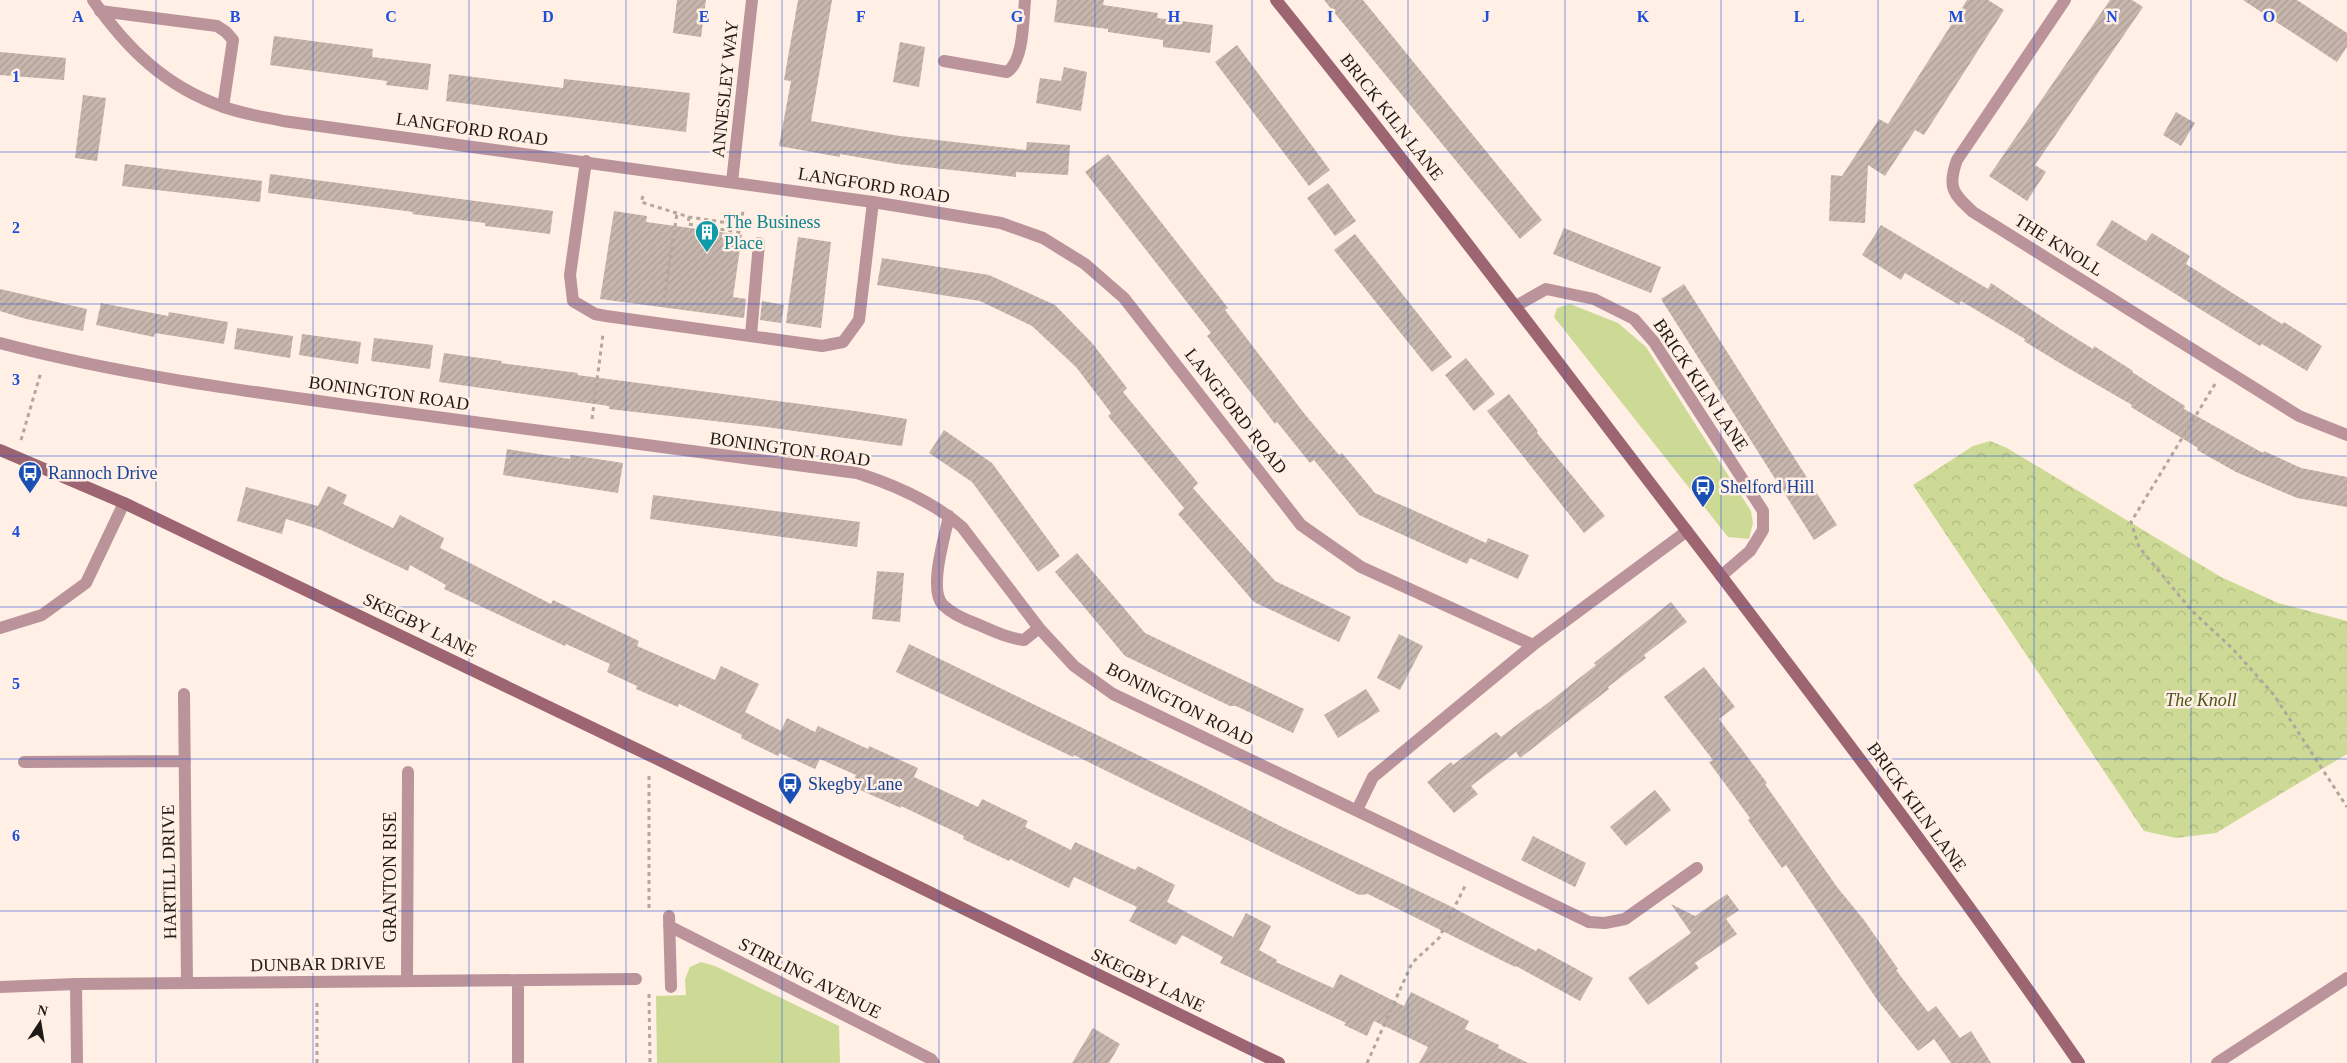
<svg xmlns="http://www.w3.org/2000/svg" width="2347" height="1063" font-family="'Times New Roman',serif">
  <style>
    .green { fill: #ccda96 }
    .forest { fill: url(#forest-crowns) }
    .building { fill: url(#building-hatch) }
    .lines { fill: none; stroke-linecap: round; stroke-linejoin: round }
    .path { stroke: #b2a69d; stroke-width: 3; stroke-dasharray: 4 4; stroke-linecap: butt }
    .lane { stroke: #ba939b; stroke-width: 12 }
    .street { stroke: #ba939b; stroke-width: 12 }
    .secondary { stroke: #9c6571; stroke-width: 12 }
    .grid { fill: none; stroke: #1d4ed8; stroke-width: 1; stroke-opacity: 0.55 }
    .labels { text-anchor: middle; stroke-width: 5; stroke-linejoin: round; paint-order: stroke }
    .street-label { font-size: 18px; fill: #201a17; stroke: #ffefe4 }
    .culture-label { font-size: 18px; fill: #0d838f; stroke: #ffefe4; text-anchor: start }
    .transit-label { font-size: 18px; fill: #164399; stroke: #ffefe4; text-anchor: start }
    .park-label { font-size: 18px; font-style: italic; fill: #4d561c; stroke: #ffefe4 }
    .grid-label { font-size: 16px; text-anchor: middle; font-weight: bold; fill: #1d4ed8; stroke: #ffefe4; stroke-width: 5; stroke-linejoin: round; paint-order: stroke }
  </style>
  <defs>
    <pattern id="forest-crowns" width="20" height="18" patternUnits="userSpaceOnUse" patternTransform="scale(1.25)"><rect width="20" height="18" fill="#ccda96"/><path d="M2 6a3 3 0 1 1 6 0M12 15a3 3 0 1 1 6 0" fill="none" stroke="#afba81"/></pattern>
    <pattern id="building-hatch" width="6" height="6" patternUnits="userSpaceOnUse" patternTransform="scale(1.25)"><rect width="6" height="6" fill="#c7b6ad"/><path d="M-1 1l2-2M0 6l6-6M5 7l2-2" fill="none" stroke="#ab9c94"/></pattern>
  </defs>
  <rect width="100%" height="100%" fill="#ffefe4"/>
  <path class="green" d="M 1570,304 L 1618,323 L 1646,347 L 1751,511 L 1753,523 L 1749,539 L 1728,537 L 1554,317 L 1557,308 Z
    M 701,962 L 715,966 L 839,1026 L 840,1063 L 657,1063 L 656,996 L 686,995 L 685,979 L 690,967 Z"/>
  <path class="forest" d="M 1990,441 L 2007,448 L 2221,577 L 2278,603 L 2347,621 L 2347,754 L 2216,833 L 2176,838 L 2144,831 L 1913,485 L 1973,446 Z"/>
  <path class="building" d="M 677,0 L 706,0 L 701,37 L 673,33 Z
    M 798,0 L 832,0 L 811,121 L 900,136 L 1026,150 L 1027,142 L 1070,145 L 1068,175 L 1016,172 L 1016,177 L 897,164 L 840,154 L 840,157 L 779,146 L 791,81 L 784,80 Z
    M 1057,0 L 1104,0 L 1103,5 L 1158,13 L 1157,18 L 1213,25 L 1210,53 L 1163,47 L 1163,40 L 1108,32 L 1108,29 L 1054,22 Z
    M 1324,0 L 1363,0 L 1542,220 L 1520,239 Z
    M 1967,0 L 1988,0 L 2004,10 L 1924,135 L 1915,130 L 1885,176 L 1868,165 L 1865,223 L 1829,221 L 1831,175 L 1842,176 L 1879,119 L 1888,124 Z
    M 2110,0 L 2132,0 L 2143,7 L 2035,165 L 2046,172 L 2027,201 L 1989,176 Z
    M 2243,0 L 2297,0 L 2347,33 L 2347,47 L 2337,62 Z
    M 274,36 L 373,49 L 372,57 L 431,64 L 428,90 L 386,85 L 387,81 L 270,65 Z
    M 900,42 L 925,47 L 919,87 L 893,82 Z
    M 1237,45 L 1330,170 L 1309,186 L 1215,62 Z
    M 0,52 L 66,58 L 64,80 L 0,75 Z
    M 1064,67 L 1087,72 L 1081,111 L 1036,103 L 1040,78 L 1061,81 Z
    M 449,74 L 563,88 L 564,79 L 690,93 L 686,132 L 446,101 Z
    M 83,95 L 106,98 L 97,161 L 75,158 Z
    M 2176,112 L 2195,123 L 2181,146 L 2163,135 Z
    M 1108,154 L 1228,308 L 1225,310 L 1303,412 L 1339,455 L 1342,453 L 1375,493 L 1486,543 L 1488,538 L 1529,555 L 1518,579 L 1470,558 L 1467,564 L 1359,515 L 1314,460 L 1310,463 L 1277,422 L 1275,424 L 1207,336 L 1211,333 L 1085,172 Z
    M 125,164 L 262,181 L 260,202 L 122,186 Z
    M 270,174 L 553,211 L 550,234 L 485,226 L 485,223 L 412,214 L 413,212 L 268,193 Z
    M 1328,183 L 1356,221 L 1335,236 L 1307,198 Z
    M 614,211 L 647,216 L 646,222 L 742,235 L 733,297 L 746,299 L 744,318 L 600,299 Z
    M 2112,220 L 2146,241 L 2152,233 L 2190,256 L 2186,264 L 2282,324 L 2284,322 L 2322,346 L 2307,371 L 2262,344 L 2260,346 L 2096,245 Z
    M 1881,225 L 1988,289 L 1991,283 L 2059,328 L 2093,349 L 2094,346 L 2133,371 L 2132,372 L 2185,406 L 2184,409 L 2263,453 L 2264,451 L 2301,468 L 2347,477 L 2347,507 L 2297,498 L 2236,472 L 2197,450 L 2198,448 L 2131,407 L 2132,405 L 2063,365 L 2024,341 L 2025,339 L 1961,301 L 1959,305 L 1905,273 L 1901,280 L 1862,255 Z
    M 1564,228 L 1661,267 L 1651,293 L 1553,254 Z
    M 1355,234 L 1452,357 L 1432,372 L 1334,250 Z
    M 798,237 L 831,242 L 821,328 L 786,323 Z
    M 882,258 L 989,275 L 1055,305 L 1092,343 L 1127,388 L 1123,392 L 1198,483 L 1193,488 L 1275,581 L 1351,617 L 1339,642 L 1254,602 L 1178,514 L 1184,508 L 1108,416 L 1111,413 L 1076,367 L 1032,326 L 980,301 L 877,285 Z
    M 1684,284 L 1837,525 L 1814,540 L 1661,299 Z
    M 0,289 L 87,309 L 83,331 L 26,319 L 0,311 Z
    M 762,301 L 784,305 L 781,323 L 760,320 Z
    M 101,303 L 168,316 L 169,312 L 228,322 L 224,344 L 155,333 L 154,337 L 96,325 Z
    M 237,328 L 293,336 L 290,358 L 234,349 Z
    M 302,334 L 361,342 L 358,364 L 299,355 Z
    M 374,338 L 433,345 L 430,369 L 371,361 Z
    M 444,353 L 502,361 L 501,363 L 578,373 L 577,375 L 855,411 L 907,419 L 902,446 L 766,427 L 609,409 L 609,406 L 439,382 Z
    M 1466,358 L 1495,394 L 1474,411 L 1445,375 Z
    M 1509,394 L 1538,431 L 1537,433 L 1605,516 L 1584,533 L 1487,411 Z
    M 944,430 L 992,463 L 1060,556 L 1038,572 L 972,482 L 929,453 Z
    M 507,449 L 570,459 L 571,455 L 623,463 L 618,493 L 503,475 Z
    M 328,486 L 347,495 L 343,504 L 393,528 L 400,515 L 444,538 L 440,548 L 551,604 L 553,600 L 639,641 L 637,646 L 715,680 L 721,666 L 759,684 L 745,712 L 781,731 L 787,718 L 815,732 L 818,726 L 868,749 L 869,746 L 918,768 L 914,777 L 978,807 L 982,799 L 1028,821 L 1025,827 L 1071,850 L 1075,842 L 1135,870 L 1138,866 L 1175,885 L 1167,902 L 1233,937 L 1246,913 L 1271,926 L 1259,950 L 1277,960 L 1276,962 L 1333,988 L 1340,974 L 1404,1006 L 1411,992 L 1469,1021 L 1465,1029 L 1499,1045 L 1498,1048 L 1528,1063 L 1419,1063 L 1428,1047 L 1374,1021 L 1367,1036 L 1344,1025 L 1346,1023 L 1220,963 L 1223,957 L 1182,935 L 1176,945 L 1129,921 L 1137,907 L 1074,877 L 1069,888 L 1010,859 L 1009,861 L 963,839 L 964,836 L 901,806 L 901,808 L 851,786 L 856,775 L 820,759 L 815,769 L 780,753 L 778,756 L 741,738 L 742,735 L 679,704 L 678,707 L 636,689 L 637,686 L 607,672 L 610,664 L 566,644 L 565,646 L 444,589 L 446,585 L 410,565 L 408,571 L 321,530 L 286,519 L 282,534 L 237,521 L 246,487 L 318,506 Z
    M 653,495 L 860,522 L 857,547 L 650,519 Z
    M 1077,553 L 1145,633 L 1304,709 L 1293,733 L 1236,706 L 1230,706 L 1125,656 L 1055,572 Z
    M 877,571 L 904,573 L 900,622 L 872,619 Z
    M 1671,602 L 1687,622 L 1644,655 L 1646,658 L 1608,687 L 1609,689 L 1520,758 L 1516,752 L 1471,786 L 1478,794 L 1454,813 L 1427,782 L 1451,762 L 1453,765 L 1496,732 L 1501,737 L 1538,709 L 1539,710 L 1596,665 L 1594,663 Z
    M 1399,634 L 1423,646 L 1400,690 L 1377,678 Z
    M 909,644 L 1202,786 L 1280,826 L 1446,904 L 1536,951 L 1538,948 L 1593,978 L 1580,1001 L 1516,966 L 1515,967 L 1368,894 L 1359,895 L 1074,755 L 1073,757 L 896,672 Z
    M 1704,667 L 1735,707 L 1719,719 L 1767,783 L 1765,784 L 1837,887 L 1864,920 L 1898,969 L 1896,970 L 1928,1012 L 1936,1006 L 1960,1038 L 1971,1031 L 1991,1063 L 1951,1063 L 1934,1039 L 1918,1051 L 1878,1001 L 1786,865 L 1782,868 L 1748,820 L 1750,818 L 1709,762 L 1713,760 L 1664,697 Z
    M 1366,689 L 1380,711 L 1338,738 L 1324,715 Z
    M 1655,790 L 1671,810 L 1626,846 L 1610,827 Z
    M 1533,836 L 1586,863 L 1575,887 L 1521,860 Z
    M 1727,894 L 1739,910 L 1726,919 L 1737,934 L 1695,963 L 1699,968 L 1648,1005 L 1628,978 L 1691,933 L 1671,904 L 1695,916 Z
    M 1093,1028 L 1120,1044 L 1109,1063 L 1072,1063 Z"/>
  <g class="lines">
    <path class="path" d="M 643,196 L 641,202 L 689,217 L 749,226
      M 689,217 L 688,224 L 744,233
      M 727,223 L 729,214 L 742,217 L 743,211
      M 770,228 L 814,227 L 814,220
      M 663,306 L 677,213
      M 2215,384 L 2131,522 L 2139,547 L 2192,611 L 2233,649 L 2274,695 L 2347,807
      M 592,419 L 603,334
      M 21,440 L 41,372
      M 649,776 L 649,912
      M 649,994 L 650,1063
      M 317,1063 L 317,1001
      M 1367,1063 L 1412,963 L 1439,938 L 1466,884"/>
    <path class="lane" d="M 100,11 L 217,26 L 226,32 L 233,40 L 223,107
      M 944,61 L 1007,72 C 1024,61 1023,20 1025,0
      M 586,161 L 570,275 L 573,301 L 595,314 L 606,316 L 822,346 L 843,342 L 859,320 L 873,202
      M 751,335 L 759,243"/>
    <path class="street" d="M 93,0 C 127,49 166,87 224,107 C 243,114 264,117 283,121 L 873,202 L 1001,223 L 1043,238 L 1085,264 L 1124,298 L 1301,525 L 1361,567 L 1533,645
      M 2065,0 L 1957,160 C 1947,187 1953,194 1973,212 L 2299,416 L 2347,435
      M 732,182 L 752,0
      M 1516,306 L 1546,289 L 1594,299 L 1634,319 L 1654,342 L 1763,511 L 1763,530 L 1750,551 L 1721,576
      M 0,343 C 121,375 245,391 369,408 C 531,431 694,452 857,473 C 895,485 932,501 962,527 L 1039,628 L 1074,666 L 1113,694 L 1589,922 L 1605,923 L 1625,919 L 1697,868
      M 949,516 C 945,536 928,590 943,605 C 952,614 966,620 977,624 C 993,631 1007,638 1024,640 L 1039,628
      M 0,628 L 42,615 L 86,583 L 124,503
      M 184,694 L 187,983
      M 24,762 L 185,761
      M 1357,810 L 1373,777 L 1533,645 L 1687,531
      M 669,916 L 671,987
      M 669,926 L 931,1059 L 934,1063
      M 518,980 L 518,1063
      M 407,981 L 408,772
      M 76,984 L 77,1063
      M 0,987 L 76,984 L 636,979
      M 2217,1063 L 2347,978"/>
    <path class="secondary" d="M 1276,0 C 1416,174 1550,352 1686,530 C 1820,705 1954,881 2079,1063
      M 0,450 L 124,503 L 649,755 L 1279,1063"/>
  </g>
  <path class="grid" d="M 156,0 L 156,1063M 313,0 L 313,1063M 469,0 L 469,1063M 626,0 L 626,1063M 782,0 L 782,1063M 939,0 L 939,1063M 1095,0 L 1095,1063M 1252,0 L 1252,1063M 1408,0 L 1408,1063M 1565,0 L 1565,1063M 1721,0 L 1721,1063M 1878,0 L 1878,1063M 2034,0 L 2034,1063M 2191,0 L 2191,1063M 0,152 L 2347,152M 0,304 L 2347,304M 0,456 L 2347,456M 0,607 L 2347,607M 0,759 L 2347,759M 0,911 L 2347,911"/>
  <defs>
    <g id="building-pin" transform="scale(1.25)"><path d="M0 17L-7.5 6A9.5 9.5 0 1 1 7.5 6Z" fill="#0f9aa8" stroke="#ffefe4"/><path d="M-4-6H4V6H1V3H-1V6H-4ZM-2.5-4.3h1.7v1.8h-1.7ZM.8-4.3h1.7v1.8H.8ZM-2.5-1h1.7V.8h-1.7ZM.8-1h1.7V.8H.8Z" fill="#fff"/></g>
    <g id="bus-pin" transform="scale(1.25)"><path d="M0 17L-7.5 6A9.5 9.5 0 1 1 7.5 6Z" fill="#1a4fb4" stroke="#ffefe4"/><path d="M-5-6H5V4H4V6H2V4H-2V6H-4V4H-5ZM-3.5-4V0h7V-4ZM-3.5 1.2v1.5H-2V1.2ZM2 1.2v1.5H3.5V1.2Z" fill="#fff"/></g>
  </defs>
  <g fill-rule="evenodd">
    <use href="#building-pin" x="707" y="232"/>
    <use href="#bus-pin" x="30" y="473"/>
    <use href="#bus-pin" x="1703" y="487"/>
    <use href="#bus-pin" x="790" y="784"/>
  </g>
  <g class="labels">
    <g class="street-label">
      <text transform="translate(725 89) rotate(-84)" y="6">ANNESLEY WAY</text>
      <text transform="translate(1392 117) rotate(52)" y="6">BRICK KILN LANE</text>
      <text transform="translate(472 129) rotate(8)" y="6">LANGFORD ROAD</text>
      <text transform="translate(874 185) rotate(9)" y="6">LANGFORD ROAD</text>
      <text transform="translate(2059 245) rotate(32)" y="6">THE KNOLL</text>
      <text transform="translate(1701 385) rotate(56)" y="6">BRICK KILN LANE</text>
      <text transform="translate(389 393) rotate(8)" y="6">BONINGTON ROAD</text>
      <text transform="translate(1236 411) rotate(52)" y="6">LANGFORD ROAD</text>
      <text transform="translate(790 449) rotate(8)" y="6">BONINGTON ROAD</text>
      <text transform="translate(420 625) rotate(26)" y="6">SKEGBY LANE</text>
      <text transform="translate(1180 704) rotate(27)" y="6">BONINGTON ROAD</text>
      <text transform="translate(1917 807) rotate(54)" y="6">BRICK KILN LANE</text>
      <text transform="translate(169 872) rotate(-91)" y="6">HARTILL DRIVE</text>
      <text transform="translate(390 877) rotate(-90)" y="6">GRANTON RISE</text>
      <text transform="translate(318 964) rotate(-1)" y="6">DUNBAR DRIVE</text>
      <text transform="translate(810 978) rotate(27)" y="6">STIRLING AVENUE</text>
      <text transform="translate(1148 980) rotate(26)" y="6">SKEGBY LANE</text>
    </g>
    <g class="culture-label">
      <text x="724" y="228">The Business<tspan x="724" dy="21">Place</tspan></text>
    </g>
    <g class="transit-label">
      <text x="48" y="479">Rannoch Drive</text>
      <text x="1720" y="493">Shelford Hill</text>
      <text x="808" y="790">Skegby Lane</text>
    </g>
    <g class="park-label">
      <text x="2201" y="706">The Knoll</text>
    </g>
  </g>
  <g class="grid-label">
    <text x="78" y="22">A</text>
    <text x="235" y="22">B</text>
    <text x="391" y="22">C</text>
    <text x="548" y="22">D</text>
    <text x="704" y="22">E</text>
    <text x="861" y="22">F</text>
    <text x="1017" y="22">G</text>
    <text x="1174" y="22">H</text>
    <text x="1330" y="22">I</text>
    <text x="1486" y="22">J</text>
    <text x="1643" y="22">K</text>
    <text x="1799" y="22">L</text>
    <text x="1956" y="22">M</text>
    <text x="2112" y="22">N</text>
    <text x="2269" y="22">O</text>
    <text x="16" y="82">1</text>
    <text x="16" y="233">2</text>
    <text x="16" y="385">3</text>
    <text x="16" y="537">4</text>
    <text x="16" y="689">5</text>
    <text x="16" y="841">6</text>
  </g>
  <g transform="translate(40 1023) rotate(12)" stroke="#ffefe4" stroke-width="4" paint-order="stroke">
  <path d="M0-4L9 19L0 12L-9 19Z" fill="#201a17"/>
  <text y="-8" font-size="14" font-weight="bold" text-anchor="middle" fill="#201a17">N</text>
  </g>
</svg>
